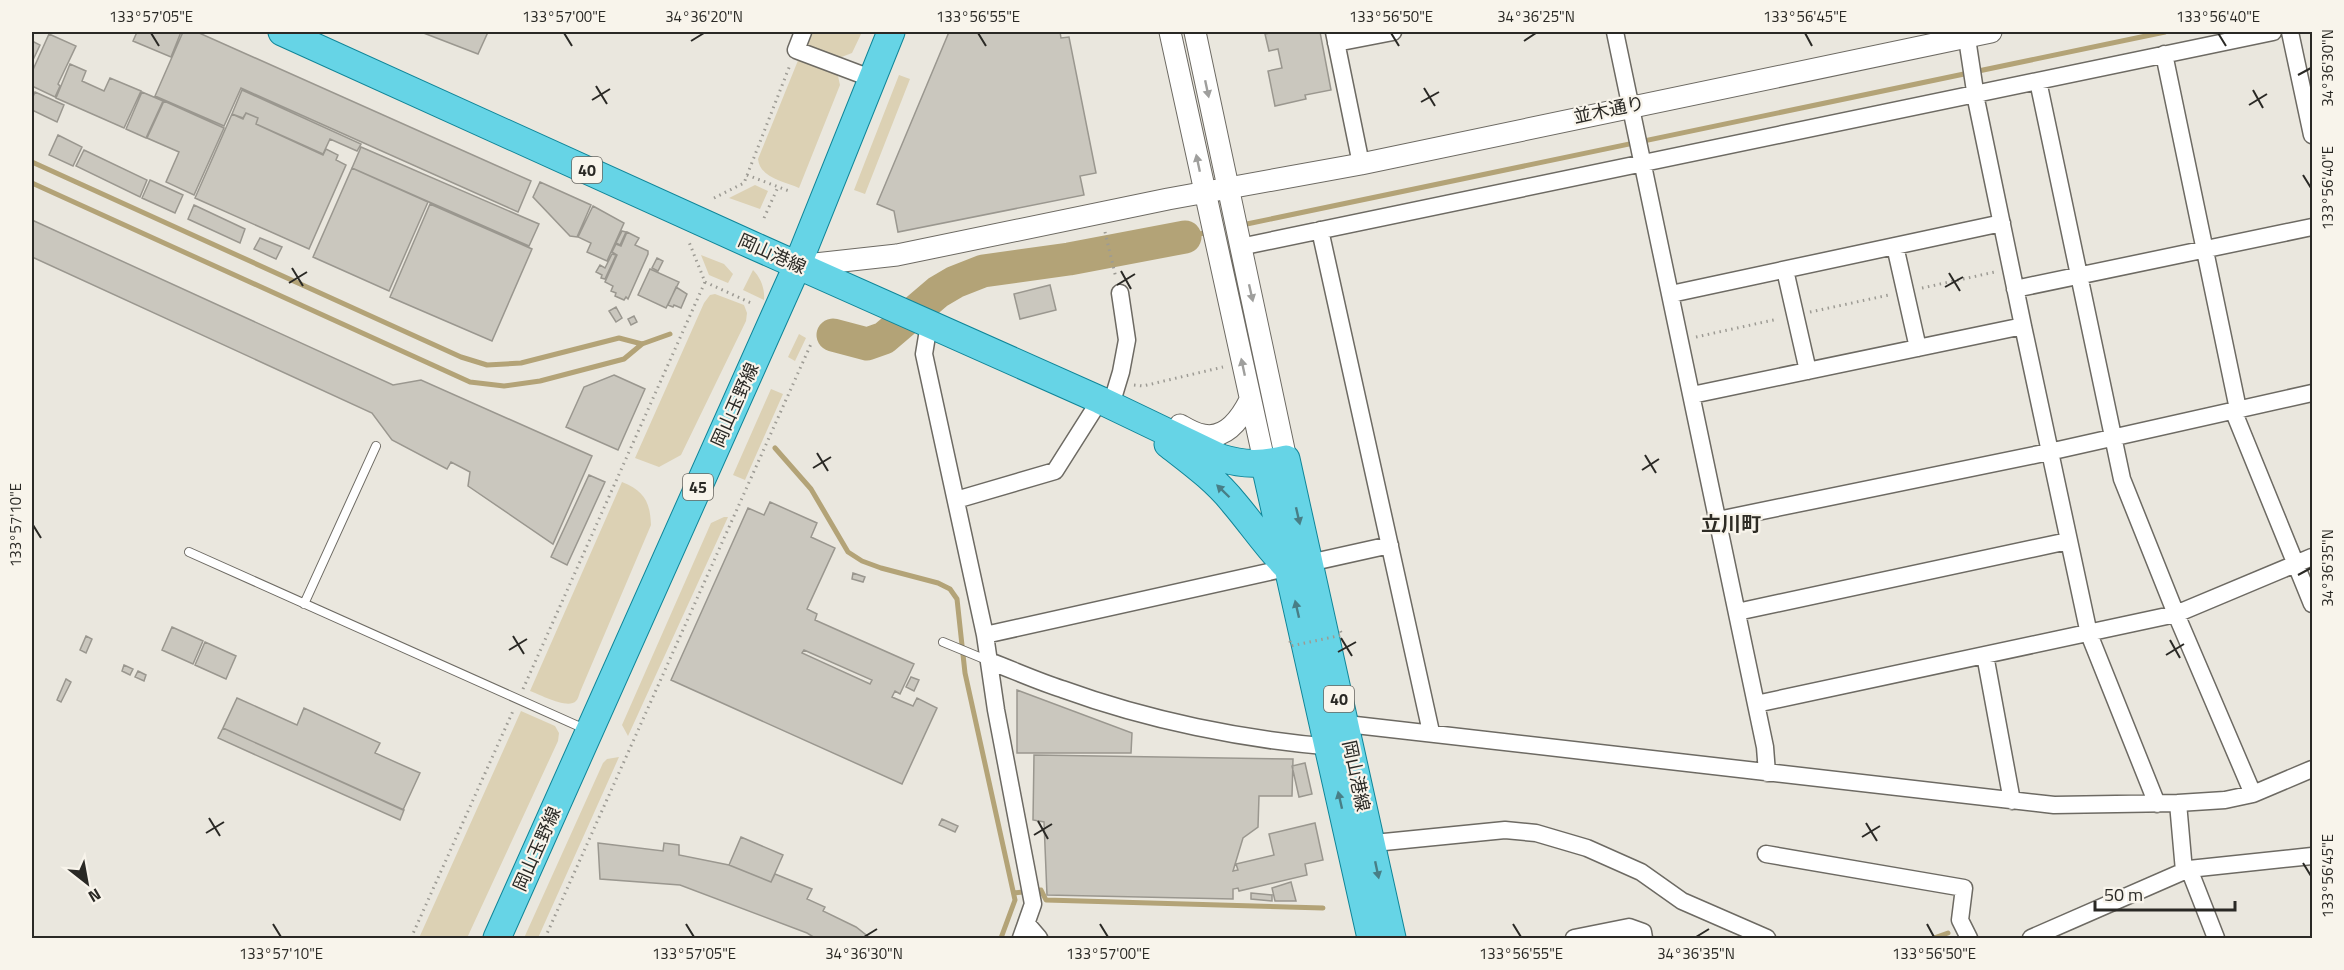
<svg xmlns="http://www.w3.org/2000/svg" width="2344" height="970" font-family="'Titillium Web','Noto Sans JP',sans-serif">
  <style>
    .green { fill: #dcd1b4 }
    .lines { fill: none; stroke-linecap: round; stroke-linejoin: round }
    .stream { stroke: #b3a377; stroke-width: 5 }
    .river { stroke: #b3a377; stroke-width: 33 }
    .building { fill: #cac7be; stroke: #9a978f; stroke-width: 1.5; fill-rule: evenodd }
    .service-casing { stroke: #6d6a63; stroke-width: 10 }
    .minor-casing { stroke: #6d6a63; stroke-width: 19 }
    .tertiary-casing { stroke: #6d6a63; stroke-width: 23 }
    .primary-casing { stroke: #0f8598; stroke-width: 29 }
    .path { stroke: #9d9b94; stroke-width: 3; stroke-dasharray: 1.5 4.5; stroke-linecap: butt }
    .service { stroke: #fff; stroke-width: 8 }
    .minor { stroke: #fff; stroke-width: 16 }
    .tertiary { stroke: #fff; stroke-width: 21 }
    .primary { stroke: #66d4e6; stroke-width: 27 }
    .path-bridge { stroke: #9d9b94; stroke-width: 3; stroke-dasharray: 1.5 4.5; stroke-linecap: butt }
    .oneway { fill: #9f9f9d }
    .oneway2 { fill: #487e86 }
    .ticks { fill: none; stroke: #2a2925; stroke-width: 2 }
    .labels { text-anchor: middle; stroke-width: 4.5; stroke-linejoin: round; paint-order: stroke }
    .shield { fill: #f8f4eb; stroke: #686660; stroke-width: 1.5 }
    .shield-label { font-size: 16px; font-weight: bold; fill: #2a2925 }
    .street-label { font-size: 18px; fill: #2a2925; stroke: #f8f4eb }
    .neighbourhood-label { font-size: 20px; font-weight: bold; fill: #2e2c25; stroke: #f8f4eb }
    .neatline { fill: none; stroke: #2a2925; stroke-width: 2 }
    .ticks-label { font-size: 15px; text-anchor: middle; fill: #2a2925 }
  </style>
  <rect width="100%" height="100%" fill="#eae7de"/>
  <path class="green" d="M 811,32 L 862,32 L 852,53 L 839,58 L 806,44 Z
    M 799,58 L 835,73 L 838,76 L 840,85 L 799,188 C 784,181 760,178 758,159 Z
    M 899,75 L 910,79 L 865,194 L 854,190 Z
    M 755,185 L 768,191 L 760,209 L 729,198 Z
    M 701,255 L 724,264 L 733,274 L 728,283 L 709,275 Z
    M 753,270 C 761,278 765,289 764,300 L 743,290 Z
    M 715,294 L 744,305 L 747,313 L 746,321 L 681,455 L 659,467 L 635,458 L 704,303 L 710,295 Z
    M 799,334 L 806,338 L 795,361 L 788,357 Z
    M 771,389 L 783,394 L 745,480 L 733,475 Z
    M 622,482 C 644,491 650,501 651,525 L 580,692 C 579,695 578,699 576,701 C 568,710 539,694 530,691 Z
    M 724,517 L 728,517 L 628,736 L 622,725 L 711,523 Z
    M 521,711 L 555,726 L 559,733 L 558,741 L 467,938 L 419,938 Z
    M 619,757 L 538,938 L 524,938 L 603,763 L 607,759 Z"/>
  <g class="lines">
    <path class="stream" d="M 32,162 L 461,357 L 487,365 L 521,363 L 619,338 L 642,344 L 670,334
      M 32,183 L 470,382 L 504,386 L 540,381 L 624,359 L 642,344
      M 1242,225 L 2165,32
      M 1185,237 L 1209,232
      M 775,448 L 811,489 L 848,552 L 862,561 L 881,568 L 938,583 L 950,589 L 957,599 L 965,673 L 1015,900 L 1001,938
      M 1014,893 L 1041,890 L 1046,900 L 1323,908
      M 1934,938 L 1948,933"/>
    <path class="river" d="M 833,335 L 867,344 L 884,338 L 938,292 L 955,282 L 983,271 L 1069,259 L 1185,237"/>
  </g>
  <path class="building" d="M 137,32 L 181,32 L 171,57 L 133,41 Z
    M 183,32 L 197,32 L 531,181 L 518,212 L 241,88 L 224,126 L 155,96 Z
    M 421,32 L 488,32 L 478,54 Z
    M 949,32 L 1060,32 L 1061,38 L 1069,37 L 1096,173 L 1080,176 L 1084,195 L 898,232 L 894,211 L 877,204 Z
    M 1274,32 L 1320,32 L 1331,90 L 1305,95 L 1306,99 L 1275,106 L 1268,71 L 1282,68 L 1278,49 L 1269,51 L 1265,34 Z
    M 49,34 L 76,46 L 58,84 L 60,86 L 55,97 L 32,86 L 32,72 Z
    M 32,41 L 40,45 L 32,62 Z
    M 70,64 L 86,71 L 82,81 L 104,91 L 110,78 L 141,91 L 124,128 L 56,98 Z
    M 242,90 L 361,144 L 357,151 L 330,139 L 323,154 L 256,124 L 258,118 L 246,113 L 243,118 L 232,114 Z
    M 35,92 L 64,105 L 57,122 L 32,110 L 32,99 Z
    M 142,92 L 163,101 L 146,138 L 126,129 Z
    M 164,101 L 224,128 L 194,195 L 166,182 L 179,152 L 147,138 Z
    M 246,113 L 258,118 L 256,124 L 323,155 L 326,149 L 338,155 L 336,160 L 346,165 L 309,249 L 195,198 L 232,114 L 243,119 Z
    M 58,135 L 82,147 L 73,166 L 49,155 Z
    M 361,147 L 539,224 L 529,246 L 352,168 Z
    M 84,150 L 147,180 L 140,197 L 76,166 Z
    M 352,168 L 428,202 L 389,291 L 313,257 Z
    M 150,180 L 183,195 L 175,213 L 142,198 Z
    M 540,182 L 591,205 L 577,237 L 570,236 L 533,197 Z
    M 430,204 L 532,249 L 492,341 L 390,297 Z
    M 194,205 L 245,229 L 240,243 L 188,219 Z
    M 593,206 L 624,223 L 607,261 L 587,252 L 591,243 L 578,237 Z
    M 32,220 L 393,385 L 421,380 L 592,456 L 553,544 L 468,486 L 470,472 L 451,462 L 447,469 L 392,440 L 372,413 L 32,257 Z
    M 622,231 L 626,232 L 620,245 L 616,243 Z
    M 627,232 L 639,238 L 635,245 L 648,251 L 648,254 L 628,299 L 626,297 L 624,300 L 615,296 L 616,293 L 611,291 L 613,286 L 605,282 L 617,255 L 612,252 L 616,244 L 621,246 Z
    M 260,238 L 282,247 L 276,259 L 254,249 Z
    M 612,254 L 616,255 L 605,279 L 601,278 L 602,275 L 596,272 L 600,265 L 605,268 Z
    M 657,258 L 663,261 L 658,271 L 652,268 Z
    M 650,269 L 679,282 L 666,308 L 638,295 Z
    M 1050,285 L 1056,310 L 1020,319 L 1014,294 Z
    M 676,287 L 687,294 L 681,308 L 674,305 L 673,307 L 668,305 Z
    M 616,307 L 622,318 L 616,322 L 609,311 Z
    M 634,316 L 637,322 L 631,325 L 628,319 Z
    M 614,375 L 645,389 L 618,450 L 566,427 L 584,387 Z
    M 589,475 L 605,482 L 567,565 L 551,557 Z
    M 770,502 L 817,523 L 811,537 L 835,548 L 807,609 L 817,614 L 815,620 L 914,664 L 900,694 L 895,691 L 892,697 L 913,706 L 917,698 L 937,708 L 902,784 L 671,680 L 748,508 L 764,515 ZM 804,650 L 872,680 L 870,684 L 802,653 Z
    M 853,573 L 865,577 L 863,582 L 852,579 Z
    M 172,627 L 203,641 L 193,664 L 162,650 Z
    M 86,636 L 92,639 L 86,653 L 80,650 Z
    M 205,642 L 236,656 L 226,679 L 195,665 Z
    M 124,665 L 133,669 L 130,675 L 122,671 Z
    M 138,671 L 146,675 L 144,681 L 135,677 Z
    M 911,677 L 919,680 L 914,691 L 906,687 Z
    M 66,679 L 71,682 L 61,702 L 57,700 Z
    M 1017,690 L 1132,733 L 1131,753 L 1017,753 Z
    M 237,698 L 297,725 L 304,708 L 380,743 L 375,753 L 420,773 L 403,810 L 223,728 Z
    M 223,728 L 404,810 L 400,820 L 218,738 Z
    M 1034,755 L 1293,759 L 1292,796 L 1259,796 L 1258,827 L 1243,838 L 1233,871 L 1238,870 L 1236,864 L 1274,855 L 1269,834 L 1315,823 L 1323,860 L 1305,864 L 1307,875 L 1239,891 L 1238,888 L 1233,889 L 1233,899 L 1047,895 L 1044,822 L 1033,820 Z
    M 1305,763 L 1312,794 L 1299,797 L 1292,766 Z
    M 942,819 L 958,826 L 955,832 L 939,825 Z
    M 741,837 L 783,855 L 771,882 L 729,865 Z
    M 598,843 L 663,851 L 664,843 L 679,845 L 679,855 L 729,865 L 771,882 L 775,874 L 812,889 L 807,899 L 825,907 L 823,911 L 856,927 L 870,938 L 815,938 L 807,933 L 680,885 L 600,879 Z
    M 1291,882 L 1296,901 L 1275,901 L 1272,888 Z
    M 1251,893 L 1272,895 L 1272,901 L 1251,899 Z"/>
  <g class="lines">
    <g class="service-casing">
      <path id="service" d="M 189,552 L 587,730
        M 304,604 L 376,446
        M 943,642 L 989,661"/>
    </g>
    <g class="minor-casing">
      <path id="minor" d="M 803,32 L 796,50 L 873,79
        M 1334,32 L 1361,164
        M 1615,32 L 1765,747 L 1767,773
        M 1966,32 L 1977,104 L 2023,326 L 2089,634 L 2157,804
        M 2290,32 L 2312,135
        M 1336,43 L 1393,32
        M 2164,54 L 2238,409
        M 2038,81 L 2122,479 L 2176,614 L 2253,794
        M 1320,230 L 1431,732
        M 1895,246 L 1918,348
        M 1240,247 L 2273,32
        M 1785,270 L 1808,371
        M 2015,289 L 2312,227
        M 1671,294 L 2002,223
        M 929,324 L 924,354 L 985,635 L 996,710 L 1033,904 L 1021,938
        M 1692,395 L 2023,326
        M 1111,405 L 1121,372 L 1127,340 L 1120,293
        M 2233,410 L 2312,604
        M 956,500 L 1055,471 L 1100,400
        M 1718,520 L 2049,452 L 2312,393
        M 1737,612 L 2068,541
        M 985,635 L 1390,545
        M 1985,655 L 2012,801
        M 989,661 C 1013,670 1037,681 1062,689 C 1147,720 1244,740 1334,747
        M 1756,704 L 2176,614 L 2312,557
        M 1338,723 L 2054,805 L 2178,803 L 2225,800 L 2253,794 L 2312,769
        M 2178,803 L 2184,871
        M 1364,844 L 1505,830 L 1536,833 L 1587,848 L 1641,872 L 1682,901 L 1767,938
        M 1766,854 L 1964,888 L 1960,920 L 1969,938
        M 2189,869 L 2216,938
        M 1027,924 L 1039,938
        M 1574,938 L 1629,927 L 1643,932 L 1644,938
        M 2031,938 L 2189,869 L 2312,856"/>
    </g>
    <g class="tertiary-casing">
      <path id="tertiary" d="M 1170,32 L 1265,465
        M 1195,32 L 1286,459
        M 797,266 L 897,255 L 1168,199 L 1361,164 L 1991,32
        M 1180,425 C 1187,429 1195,434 1203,435 C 1226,440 1241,418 1250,400"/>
    </g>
    <g class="primary-casing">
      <path id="primary" d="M 282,32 L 752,245 L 1100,400 L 1221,458 C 1244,465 1262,465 1286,459 L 1392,938
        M 1168,444 C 1191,462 1216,480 1234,503 C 1252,524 1267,547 1287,567
        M 1265,465 L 1371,938
        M 497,938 L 797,266 L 891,32"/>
    </g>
    <path class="path" d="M 747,175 L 789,191
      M 714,198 L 744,183 L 790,65
      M 764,218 L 778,187
      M 1105,232 L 1116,278
      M 705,282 L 751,303
      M 1922,288 L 1995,272
      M 1810,312 L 1889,295
      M 1696,337 L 1778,319
      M 1134,385 L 1143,386 L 1223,367
      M 523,689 L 705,282 L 689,242
      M 411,938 L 513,711
      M 545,938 L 811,344"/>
    <use href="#service" class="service"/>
    <use href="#minor" class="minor"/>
    <use href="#tertiary" class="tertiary"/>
    <use href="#primary" class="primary"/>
    <path class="path-bridge" d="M 1290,641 L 1291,646 L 1342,635 L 1340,630"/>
  </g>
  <defs><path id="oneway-solid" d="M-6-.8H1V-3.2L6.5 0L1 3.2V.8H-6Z" transform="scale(1.5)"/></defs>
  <g class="oneway">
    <use href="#oneway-solid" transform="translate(1207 89) rotate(78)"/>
    <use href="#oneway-solid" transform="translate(1198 163) rotate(-102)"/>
    <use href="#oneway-solid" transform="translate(1251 293) rotate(77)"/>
    <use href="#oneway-solid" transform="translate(1243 367) rotate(-102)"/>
  </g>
  <g class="oneway2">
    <use href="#oneway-solid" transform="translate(1223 491) rotate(-136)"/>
    <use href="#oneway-solid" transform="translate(1298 516) rotate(77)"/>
    <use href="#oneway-solid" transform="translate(1297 609) rotate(-103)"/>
    <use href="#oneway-solid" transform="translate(1340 800) rotate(-103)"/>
    <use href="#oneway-solid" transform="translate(1377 870) rotate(78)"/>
  </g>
  <path class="ticks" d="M 151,33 L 159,46M 564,33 L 572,46M 978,33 L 986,46M 1391,33 L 1399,46M 1805,33 L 1812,46M 2218,33 L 2226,46M 691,41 L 704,33M 1524,41 L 1536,33M 2298,75 L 2311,68M 596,86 L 607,104M 1424,88 L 1435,106M 2253,90 L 2263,108M 592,100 L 610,89M 1421,102 L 1439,92M 2249,105 L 2267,94M 2303,175 L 2311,188M 292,268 L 303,286M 1121,271 L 1131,289M 1949,273 L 1960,291M 289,283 L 307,272M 1117,285 L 1135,274M 1945,287 L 1963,277M 817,453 L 828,471M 1645,455 L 1656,473M 813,468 L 831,457M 1642,470 L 1659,459M 33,525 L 41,538M 2298,575 L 2311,568M 513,636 L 524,654M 1341,638 L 1352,656M 2170,640 L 2180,658M 509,650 L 527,639M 1338,652 L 1356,642M 2166,655 L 2184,644M 209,818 L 220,836M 1038,821 L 1048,839M 1866,823 L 1877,841M 206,833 L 224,822M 1034,835 L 1052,824M 1862,837 L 1880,826M 2303,863 L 2311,876M 273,924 L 281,937M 686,924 L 694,937M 1100,924 L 1108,937M 1513,924 L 1521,937M 1927,924 L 1934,937M 864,937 L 877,929M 1696,937 L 1709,929"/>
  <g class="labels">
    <g class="shield">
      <rect x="572" y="157" width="30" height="26" rx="4.5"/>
      <rect x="683" y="474" width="30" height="26" rx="4.5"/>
      <rect x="1324" y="686" width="30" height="26" rx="4.5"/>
    </g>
    <g class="shield-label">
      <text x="587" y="176">40</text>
      <text x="698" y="493">45</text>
      <text x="1339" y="705">40</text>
    </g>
    <g class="street-label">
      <text transform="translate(1609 110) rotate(-12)" y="6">並木通り</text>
      <text transform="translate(772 254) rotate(24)" y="6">岡山港線</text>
      <text transform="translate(735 405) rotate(-66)" y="6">岡山玉野線</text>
      <text transform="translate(1356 776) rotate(78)" y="6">岡山港線</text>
      <text transform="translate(537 849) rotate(-66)" y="6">岡山玉野線</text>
    </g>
    <g class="neighbourhood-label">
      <text x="1731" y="531">立川町</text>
    </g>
  </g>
  <rect width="2344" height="970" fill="none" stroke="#f8f4eb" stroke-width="66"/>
  <g transform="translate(87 883) rotate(149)" stroke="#f8f4eb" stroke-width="4.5" paint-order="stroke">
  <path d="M0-4.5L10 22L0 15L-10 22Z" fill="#2a2925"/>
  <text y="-9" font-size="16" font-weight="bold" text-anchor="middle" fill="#2a2925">N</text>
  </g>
  <path d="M2095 901v9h140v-9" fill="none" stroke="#2a2925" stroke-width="3"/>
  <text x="2104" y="901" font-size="18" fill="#2a2925" stroke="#f8f4eb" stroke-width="4.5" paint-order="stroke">50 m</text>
  <rect x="33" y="33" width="2278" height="904" class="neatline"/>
  <g class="ticks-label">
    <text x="151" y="22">133°57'05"E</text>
    <text x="564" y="22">133°57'00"E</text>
    <text x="704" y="22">34°36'20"N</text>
    <text x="978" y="22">133°56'55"E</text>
    <text x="1391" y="22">133°56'50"E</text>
    <text x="1536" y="22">34°36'25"N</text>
    <text x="1805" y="22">133°56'45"E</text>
    <text x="2218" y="22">133°56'40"E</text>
    <text transform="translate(2328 68) rotate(-90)" y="5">34°36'30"N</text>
    <text transform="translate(2328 188) rotate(-90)" y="5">133°56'40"E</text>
    <text transform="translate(16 525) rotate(-90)" y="5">133°57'10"E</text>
    <text transform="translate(2328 568) rotate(-90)" y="5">34°36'35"N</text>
    <text transform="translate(2328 876) rotate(-90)" y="5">133°56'45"E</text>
    <text x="281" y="959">133°57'10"E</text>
    <text x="694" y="959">133°57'05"E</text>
    <text x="864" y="959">34°36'30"N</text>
    <text x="1108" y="959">133°57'00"E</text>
    <text x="1521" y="959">133°56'55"E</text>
    <text x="1696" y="959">34°36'35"N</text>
    <text x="1934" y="959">133°56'50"E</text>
  </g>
</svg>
